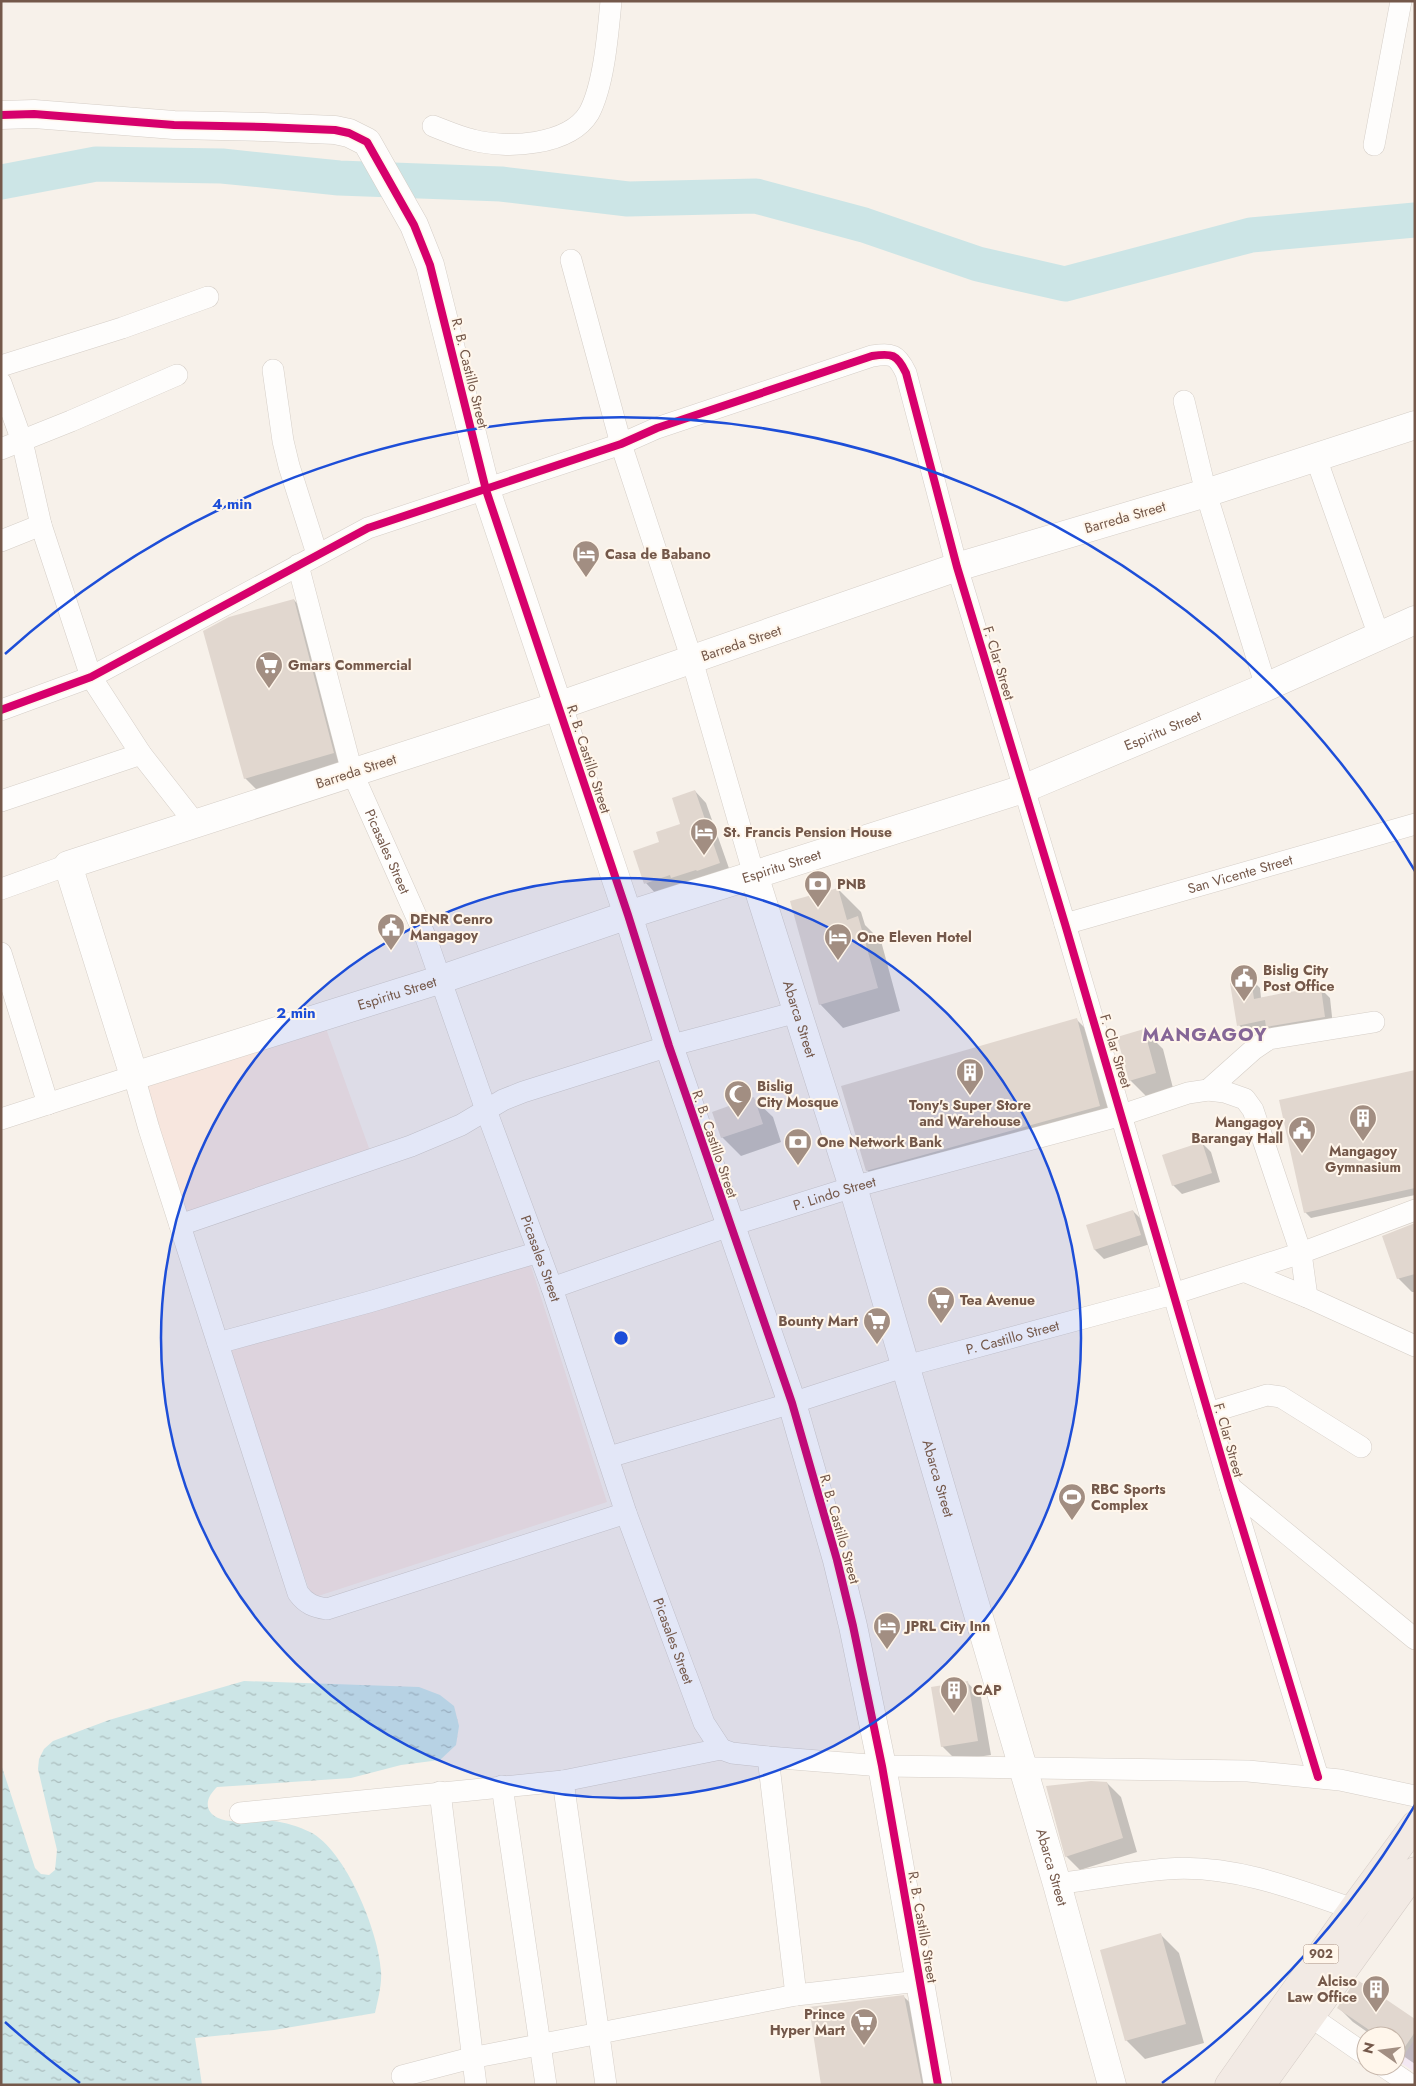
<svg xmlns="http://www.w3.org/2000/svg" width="1416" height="2086" font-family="Jost,sans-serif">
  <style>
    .commercial { fill: #f7e6de }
    .education { fill: #f3e8f2 }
    .water { fill: url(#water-ripples) }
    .shadow { fill: #0003 }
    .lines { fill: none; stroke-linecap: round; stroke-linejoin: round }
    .river { stroke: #cce5e6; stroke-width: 35 }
    .building { fill: #e1d7cf }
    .minor-casing { stroke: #d5cec7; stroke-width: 22 }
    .tertiary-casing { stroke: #d5cec7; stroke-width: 29 }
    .trunk-casing { stroke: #d5ccc6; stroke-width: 29 }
    .minor { stroke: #fefdfc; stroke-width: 21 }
    .tertiary { stroke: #fefdfc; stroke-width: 28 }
    .trunk { stroke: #f2eae4; stroke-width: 28 }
    .cycleway-casing { stroke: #fff6eb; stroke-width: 11 }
    .cycleway { stroke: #d6006c; stroke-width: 8 }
    .ring { fill: none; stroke: #1d4ed8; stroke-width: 2.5 }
    .labels { text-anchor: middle; stroke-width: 4; stroke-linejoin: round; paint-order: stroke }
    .shield { fill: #fff6eb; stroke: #9e877a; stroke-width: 1 }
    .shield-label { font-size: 12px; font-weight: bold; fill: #74584a }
    .street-label { font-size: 14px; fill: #74584a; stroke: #fff6eb }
    .poi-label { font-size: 14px; font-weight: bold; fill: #74584a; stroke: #fff6eb; text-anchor: start }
    .district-label { font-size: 19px; font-weight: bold; letter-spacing: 1px; fill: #856697; stroke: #fff6eb }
    .centre { fill: #1d4ed8; stroke: #fff6eb; stroke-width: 2.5 }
    .ring-label { font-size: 15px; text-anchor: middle; font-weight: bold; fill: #1d4ed8; stroke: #fff6eb; stroke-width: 4; stroke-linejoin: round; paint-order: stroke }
  </style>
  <defs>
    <pattern id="water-ripples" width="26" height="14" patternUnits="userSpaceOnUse" patternTransform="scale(1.25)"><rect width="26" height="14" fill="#cce5e6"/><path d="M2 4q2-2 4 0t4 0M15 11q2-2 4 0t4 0" fill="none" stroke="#aabcbc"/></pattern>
  </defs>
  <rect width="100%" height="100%" fill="#f7f1ea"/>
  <path class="commercial" d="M 324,1023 L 370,1151 L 182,1215 L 141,1082 Z
    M 528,1257 L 607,1502 L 312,1598 L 225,1346 Z"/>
  <path class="education" d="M 1415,2039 L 1415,2072 L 1399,2062 Z"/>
  <path class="water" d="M 244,1681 L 419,1687 L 440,1695 L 454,1706 L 459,1726 L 456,1745 L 440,1760 L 401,1765 L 351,1778 L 217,1787 C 211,1793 205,1801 209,1810 C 218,1828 256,1819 273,1821 C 284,1822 300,1827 310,1832 C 346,1850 379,1933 381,1971 C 382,1985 378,1999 375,2013 L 274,2030 L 195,2038 L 202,2085 L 1,2085 L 1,1764 L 35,1868 L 41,1874 L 49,1875 L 55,1870 L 57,1850 L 38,1769 L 39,1759 L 44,1749 L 53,1741 L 109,1720 Z"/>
  <path class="shadow" d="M 294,600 L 312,619 L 352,772 L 264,797 L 245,778 Z
    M 695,791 L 706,803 L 731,874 L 657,895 L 646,883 L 661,842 L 682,825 Z
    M 838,889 L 861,912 L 865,925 L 881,941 L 900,1011 L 843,1028 L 820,1004 Z
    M 1251,979 L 1260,988 L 1261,998 L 1321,989 L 1330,998 L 1333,1026 L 1270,1030 L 1248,1034 L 1239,1025 Z
    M 1076,1019 L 1095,1038 L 1118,1125 L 886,1189 L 867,1170 Z
    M 1144,1030 L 1163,1049 L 1174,1092 L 1149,1099 L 1130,1080 Z
    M 1415,1071 L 1415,1195 L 1311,1218 L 1305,1212 Z
    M 754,1099 L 773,1117 L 781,1142 L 741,1156 L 722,1137 Z
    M 1202,1143 L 1211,1152 L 1220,1182 L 1182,1194 L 1173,1185 Z
    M 1133,1211 L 1142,1220 L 1150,1244 L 1104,1259 L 1095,1250 L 1088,1226 Z
    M 1415,1225 L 1415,1292 L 1412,1292 L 1398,1278 Z
    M 967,1682 L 981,1697 L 991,1755 L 956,1760 L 942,1746 Z
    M 1107,1783 L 1121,1797 L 1137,1852 L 1080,1870 L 1066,1856 Z
    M 1161,1935 L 1179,1953 L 1204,2043 L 1145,2059 L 1126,2040 Z
    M 904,1997 L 923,2015 L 936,2085 L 822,2085 Z
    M 1339,2008 L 1415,2021 L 1415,2064 L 1396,2051 L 1396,2036 L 1373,2036 L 1353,2022 Z"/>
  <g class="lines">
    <path class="river" d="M 1,182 L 96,164 L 222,166 L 339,178 L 501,184 L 628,199 L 756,196 L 864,225 L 978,264 L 1065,284 L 1251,235 L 1415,220"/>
  </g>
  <path class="building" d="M 294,599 L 334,753 L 244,779 L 203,631 L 229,617 Z
    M 695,790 L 720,863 L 697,871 L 696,870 L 671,878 L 670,875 L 644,884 L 633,851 L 659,842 L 656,832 L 680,824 L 672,798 Z
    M 838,888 L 847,920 L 858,916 L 878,988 L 819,1005 L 790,901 Z
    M 1251,978 L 1254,999 L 1288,992 L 1321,988 L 1325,1017 L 1266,1027 L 1265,1020 L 1237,1026 L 1230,983 Z
    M 1077,1018 L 1100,1106 L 866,1171 L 841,1086 Z
    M 1144,1029 L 1156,1073 L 1129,1081 L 1117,1037 Z
    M 1415,1070 L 1415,1188 L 1304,1213 L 1279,1100 Z
    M 754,1097 L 763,1124 L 721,1138 L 712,1112 Z
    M 1202,1142 L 1212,1173 L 1172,1186 L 1162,1155 Z
    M 1133,1210 L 1141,1235 L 1094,1250 L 1086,1225 Z
    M 1415,1223 L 1415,1274 L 1397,1279 L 1382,1236 Z
    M 968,1681 L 978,1741 L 941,1747 L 931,1687 Z
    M 1091,1781 L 1107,1782 L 1123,1838 L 1065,1857 L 1046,1786 Z
    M 1161,1933 L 1186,2024 L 1125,2041 L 1100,1950 Z
    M 1356,1979 L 1415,2019 L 1415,2032 L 1396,2060 L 1396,2036 L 1378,2036 L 1337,2008 Z
    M 904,1995 L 922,2085 L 821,2085 L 809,2007 Z"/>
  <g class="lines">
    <g class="minor-casing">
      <g id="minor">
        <path d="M 433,126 C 446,131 459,137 473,140 C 506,149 569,146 589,113 C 604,85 608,33 611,1"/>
        <path d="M 1374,145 L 1401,1"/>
        <path d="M 571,260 L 621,444 L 692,660 L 754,875"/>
        <path d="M 1,366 L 122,328 L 208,297"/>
        <path d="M 273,370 L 283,441 L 289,466 L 317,554"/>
        <path d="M 1,383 L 22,441 L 41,525 L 91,677 L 141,754 L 195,823"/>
        <path d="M 1184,401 L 1206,493 L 1266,687"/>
        <path d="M 1,449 L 71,421 L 177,375"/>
        <path d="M 1316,458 L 1379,636"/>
        <path d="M 1,541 L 41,525"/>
        <path id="s1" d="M 298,565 L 352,772 L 426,938 L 486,1110 L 552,1288 L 626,1513 L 704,1723 L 721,1749"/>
        <path d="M 1,710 L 91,677 L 368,528 L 621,444 L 657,428 L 872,356 C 892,353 897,354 906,373 L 957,567 L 1065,924 L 1230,1487 L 1318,1777"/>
        <path d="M 1,801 L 141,754"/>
        <path d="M 1,889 L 68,865"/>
        <path id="s2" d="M 1065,924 L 1415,824"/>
        <path d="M 1,953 L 48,1104"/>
        <path d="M 1208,1090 L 1254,1049 L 1269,1039 L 1374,1022"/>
        <path d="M 1,1119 L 134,1076 L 149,1129 L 298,1593 C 306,1604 314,1607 327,1609 L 626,1513"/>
        <path d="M 180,1225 L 411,1146 L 461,1125 L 503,1100 L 523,1092 L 669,1046 L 797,1012"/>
        <path d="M 1246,1272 L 1307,1297 L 1415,1346"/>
        <path id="s3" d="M 552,1288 L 729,1226 L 853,1187 L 1122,1115 L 1188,1093 L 1208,1090 L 1225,1092 L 1245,1099 L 1253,1110 L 1301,1253 L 1307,1297"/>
        <path d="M 218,1343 L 369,1302 L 539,1252"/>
        <path d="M 1208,1413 L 1267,1395 L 1281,1397 L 1361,1447"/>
        <path id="s4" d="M 609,1457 L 792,1403 L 906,1366 L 1173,1294 L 1301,1253 L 1415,1210"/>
        <path d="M 1230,1487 L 1415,1639"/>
        <path d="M 768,1757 L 796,1995"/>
        <path d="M 563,1781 L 606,2085"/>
        <path d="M 502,1786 L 546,2085"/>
        <path d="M 440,1792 L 476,2085"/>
        <path d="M 240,1813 L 563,1781 L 721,1749 L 732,1753 L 768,1757 L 882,1766 L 1248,1771 L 1340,1780 L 1415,1796"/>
        <path d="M 1057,1884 C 1093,1879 1130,1872 1167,1869 C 1230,1864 1294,1888 1353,1909"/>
        <path d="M 1298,2008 L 1366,2055"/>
        <path d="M 1383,2066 L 1411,2085"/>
        <path d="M 402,2076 L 471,2058 L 796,1995 L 919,1981"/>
      </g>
    </g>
    <g class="tertiary-casing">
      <g id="tertiary">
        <path d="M 1,115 L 34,114 L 174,125 L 264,127 L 335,130 L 349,133 L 367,142 L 414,225 L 430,265 L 486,490 L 628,915 L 669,1046 L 792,1403 L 837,1560 L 853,1626 L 882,1766 L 938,2085"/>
        <path id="s5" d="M 1415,425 L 1206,493 L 957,567 L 558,706 L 68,865 L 134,1076 L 442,979 L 628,915 L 1023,789 L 1266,687 L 1415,620"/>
        <path id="s6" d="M 754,875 L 853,1187 L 1057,1884 L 1112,2085"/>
      </g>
    </g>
    <g class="trunk-casing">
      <path id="trunk" d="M 1229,2085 L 1353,1909 L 1415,1825
        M 1261,2085 L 1415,1871"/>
    </g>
    <use href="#minor" class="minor"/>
    <use href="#tertiary" class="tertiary"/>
    <use href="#trunk" class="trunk"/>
    <g class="cycleway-casing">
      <path id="cycleway" d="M 1,115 L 34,114 L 174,125 L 264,127 L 335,130 L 349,133 L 367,142 L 414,225 L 430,265 L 486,490 L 628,915 L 669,1046 L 792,1403 L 837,1560 L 853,1626 L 882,1766 L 938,2085
        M 1,710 L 91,677 L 368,528 L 621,444 L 657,428 L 872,356 C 892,353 897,354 906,373 L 957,567 L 1065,924 L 1230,1487 L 1318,1777"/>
    </g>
    <use href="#cycleway" class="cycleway"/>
  </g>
  <circle cx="621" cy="1338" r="460" fill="#1d4ed8" fill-opacity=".12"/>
  <g class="ring">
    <circle cx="621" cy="1338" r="460"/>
    <path d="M1415 1805A921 921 0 0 1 1162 2083M80 2083A921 921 0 0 1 5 2022M5 654A921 921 0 0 1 1415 871"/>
  </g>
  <defs>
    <g id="hotel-pin" transform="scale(1.4375)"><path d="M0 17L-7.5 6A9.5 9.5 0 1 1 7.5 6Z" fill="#a28e82" stroke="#fff6eb"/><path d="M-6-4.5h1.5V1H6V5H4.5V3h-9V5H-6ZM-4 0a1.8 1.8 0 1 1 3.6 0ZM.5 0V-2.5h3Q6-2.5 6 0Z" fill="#fff"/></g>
    <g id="supermarket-pin" transform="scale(1.4375)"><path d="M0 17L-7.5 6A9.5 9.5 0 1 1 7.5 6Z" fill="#a28e82" stroke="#fff6eb"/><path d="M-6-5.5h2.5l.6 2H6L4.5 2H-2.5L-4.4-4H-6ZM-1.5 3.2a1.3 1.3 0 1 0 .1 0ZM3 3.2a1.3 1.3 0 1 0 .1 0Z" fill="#fff"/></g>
    <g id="bank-pin" transform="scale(1.4375)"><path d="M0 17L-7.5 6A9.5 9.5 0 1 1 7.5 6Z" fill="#a28e82" stroke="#fff6eb"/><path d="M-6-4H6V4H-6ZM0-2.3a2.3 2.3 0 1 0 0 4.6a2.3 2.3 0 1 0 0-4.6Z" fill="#fff"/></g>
    <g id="civic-pin" transform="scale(1.4375)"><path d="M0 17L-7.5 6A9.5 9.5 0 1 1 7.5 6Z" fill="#a28e82" stroke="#fff6eb"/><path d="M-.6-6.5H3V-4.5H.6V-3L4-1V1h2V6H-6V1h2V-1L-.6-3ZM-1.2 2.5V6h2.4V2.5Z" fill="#fff"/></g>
    <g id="building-pin" transform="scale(1.4375)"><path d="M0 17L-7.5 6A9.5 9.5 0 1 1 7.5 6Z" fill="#a28e82" stroke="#fff6eb"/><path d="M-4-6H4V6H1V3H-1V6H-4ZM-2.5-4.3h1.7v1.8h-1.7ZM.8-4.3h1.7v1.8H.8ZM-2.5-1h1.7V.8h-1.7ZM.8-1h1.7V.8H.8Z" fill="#fff"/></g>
    <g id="mosque-pin" transform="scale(1.4375)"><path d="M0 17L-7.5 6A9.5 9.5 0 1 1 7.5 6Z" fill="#a28e82" stroke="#fff6eb"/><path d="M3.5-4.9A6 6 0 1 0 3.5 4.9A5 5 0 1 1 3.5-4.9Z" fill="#fff"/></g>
    <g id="stadium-pin" transform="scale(1.4375)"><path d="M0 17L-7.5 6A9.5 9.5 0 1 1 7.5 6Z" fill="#a28e82" stroke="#fff6eb"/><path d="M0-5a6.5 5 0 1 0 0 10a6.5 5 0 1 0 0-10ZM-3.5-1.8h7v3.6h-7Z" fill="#fff"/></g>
  </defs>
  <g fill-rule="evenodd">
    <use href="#hotel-pin" x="586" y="554"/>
    <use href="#supermarket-pin" x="269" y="665"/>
    <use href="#hotel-pin" x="704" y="832"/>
    <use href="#bank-pin" x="818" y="884"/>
    <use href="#civic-pin" x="391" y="927"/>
    <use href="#hotel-pin" x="838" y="937"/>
    <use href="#civic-pin" x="1244" y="978"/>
    <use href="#building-pin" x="970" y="1072"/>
    <use href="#mosque-pin" x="738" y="1094"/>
    <use href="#building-pin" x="1363" y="1118"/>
    <use href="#civic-pin" x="1302" y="1130"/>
    <use href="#bank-pin" x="798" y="1142"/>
    <use href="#supermarket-pin" x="941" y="1300"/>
    <use href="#supermarket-pin" x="877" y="1321"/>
    <use href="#stadium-pin" x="1072" y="1497"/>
    <use href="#hotel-pin" x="887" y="1626"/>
    <use href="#building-pin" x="954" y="1690"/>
    <use href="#building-pin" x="1376" y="1989"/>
    <use href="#supermarket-pin" x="864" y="2022"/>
  </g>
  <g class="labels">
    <rect class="shield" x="1303.5" y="1944.5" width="35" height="19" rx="4"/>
    <g class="shield-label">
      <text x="1321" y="1958">902</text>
    </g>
    <g class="street-label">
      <text transform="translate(470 373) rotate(76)" y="5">R. B. Castillo Street</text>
      <text transform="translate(1125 517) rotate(-16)" y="5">Barreda Street</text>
      <text transform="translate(741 643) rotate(-19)" y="5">Barreda Street</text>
      <text transform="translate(999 663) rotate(73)" y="5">F. Clar Street</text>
      <text dy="5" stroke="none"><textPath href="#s5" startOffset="2724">Espiritu Street</textPath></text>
      <text transform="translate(589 759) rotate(72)" y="5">R. B. Castillo Street</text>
      <text transform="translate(356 771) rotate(-18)" y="5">Barreda Street</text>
      <text dy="5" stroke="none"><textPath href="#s1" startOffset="301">Picasales Street</textPath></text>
      <text dy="5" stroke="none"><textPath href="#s5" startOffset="2319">Espiritu Street</textPath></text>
      <text dy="5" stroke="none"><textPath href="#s2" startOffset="182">San Vicente Street</textPath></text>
      <text dy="5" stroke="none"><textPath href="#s5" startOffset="1914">Espiritu Street</textPath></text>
      <text dy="5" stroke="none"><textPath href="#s6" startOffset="151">Abarca Street</textPath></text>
      <text transform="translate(1116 1051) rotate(73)" y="5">F. Clar Street</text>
      <text transform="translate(715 1144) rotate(71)" y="5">R. B. Castillo Street</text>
      <text dy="5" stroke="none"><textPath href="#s3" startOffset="298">P. Lindo Street</textPath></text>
      <text dy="5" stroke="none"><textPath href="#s1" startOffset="736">Picasales Street</textPath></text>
      <text dy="5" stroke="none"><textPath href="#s4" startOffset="421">P. Castillo Street</textPath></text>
      <text transform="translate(1229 1440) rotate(74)" y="5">F. Clar Street</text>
      <text dy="5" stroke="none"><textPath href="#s6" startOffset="631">Abarca Street</textPath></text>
      <text transform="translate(840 1529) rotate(74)" y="5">R. B. Castillo Street</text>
      <text dy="5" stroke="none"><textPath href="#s1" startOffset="1141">Picasales Street</textPath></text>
      <text dy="5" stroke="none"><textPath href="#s6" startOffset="1036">Abarca Street</textPath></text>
      <text transform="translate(923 1927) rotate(80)" y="5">R. B. Castillo Street</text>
    </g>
    <g class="poi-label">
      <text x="605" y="559">Casa de Babano</text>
      <text x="288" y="670">Gmars Commercial</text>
      <text x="723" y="837">St. Francis Pension House</text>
      <text x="837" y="889">PNB</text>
      <text x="410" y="924">DENR Cenro<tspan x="410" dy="16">Mangagoy</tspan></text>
      <text x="857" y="942">One Eleven Hotel</text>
      <text x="1263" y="975">Bislig City<tspan x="1263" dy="16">Post Office</tspan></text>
      <text x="757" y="1091">Bislig<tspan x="757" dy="16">City Mosque</tspan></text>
      <text x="970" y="1110" text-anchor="middle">Tony's Super Store<tspan x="970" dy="16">and Warehouse</tspan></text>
      <text x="1283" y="1127" text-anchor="end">Mangagoy<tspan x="1283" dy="16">Barangay Hall</tspan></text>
      <text x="817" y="1147">One Network Bank</text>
      <text x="1363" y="1156" text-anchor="middle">Mangagoy<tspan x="1363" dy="16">Gymnasium</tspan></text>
      <text x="960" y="1305">Tea Avenue</text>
      <text x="858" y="1326" text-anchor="end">Bounty Mart</text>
      <text x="1091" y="1494">RBC Sports<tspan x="1091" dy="16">Complex</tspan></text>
      <text x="906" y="1631">JPRL City Inn</text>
      <text x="973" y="1695">CAP</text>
      <text x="1357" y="1986" text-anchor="end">Alciso<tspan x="1357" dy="16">Law Office</tspan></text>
      <text x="845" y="2019" text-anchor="end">Prince<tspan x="845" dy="16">Hyper Mart</tspan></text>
    </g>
    <g class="district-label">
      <text x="1205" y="1041">MANGAGOY</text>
    </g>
  </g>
  <circle cx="621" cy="1338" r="8" class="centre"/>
  <g class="ring-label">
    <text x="232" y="509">4 min</text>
    <text x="296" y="1018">2 min</text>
  </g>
  <rect width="1416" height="2086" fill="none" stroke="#74584a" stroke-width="5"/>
  <g transform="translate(1381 2051) rotate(284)"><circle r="24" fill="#fff6eb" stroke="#c7b7ab"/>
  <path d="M0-4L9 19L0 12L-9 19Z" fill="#a28e82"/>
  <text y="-8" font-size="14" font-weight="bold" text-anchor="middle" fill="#74584a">N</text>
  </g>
</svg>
